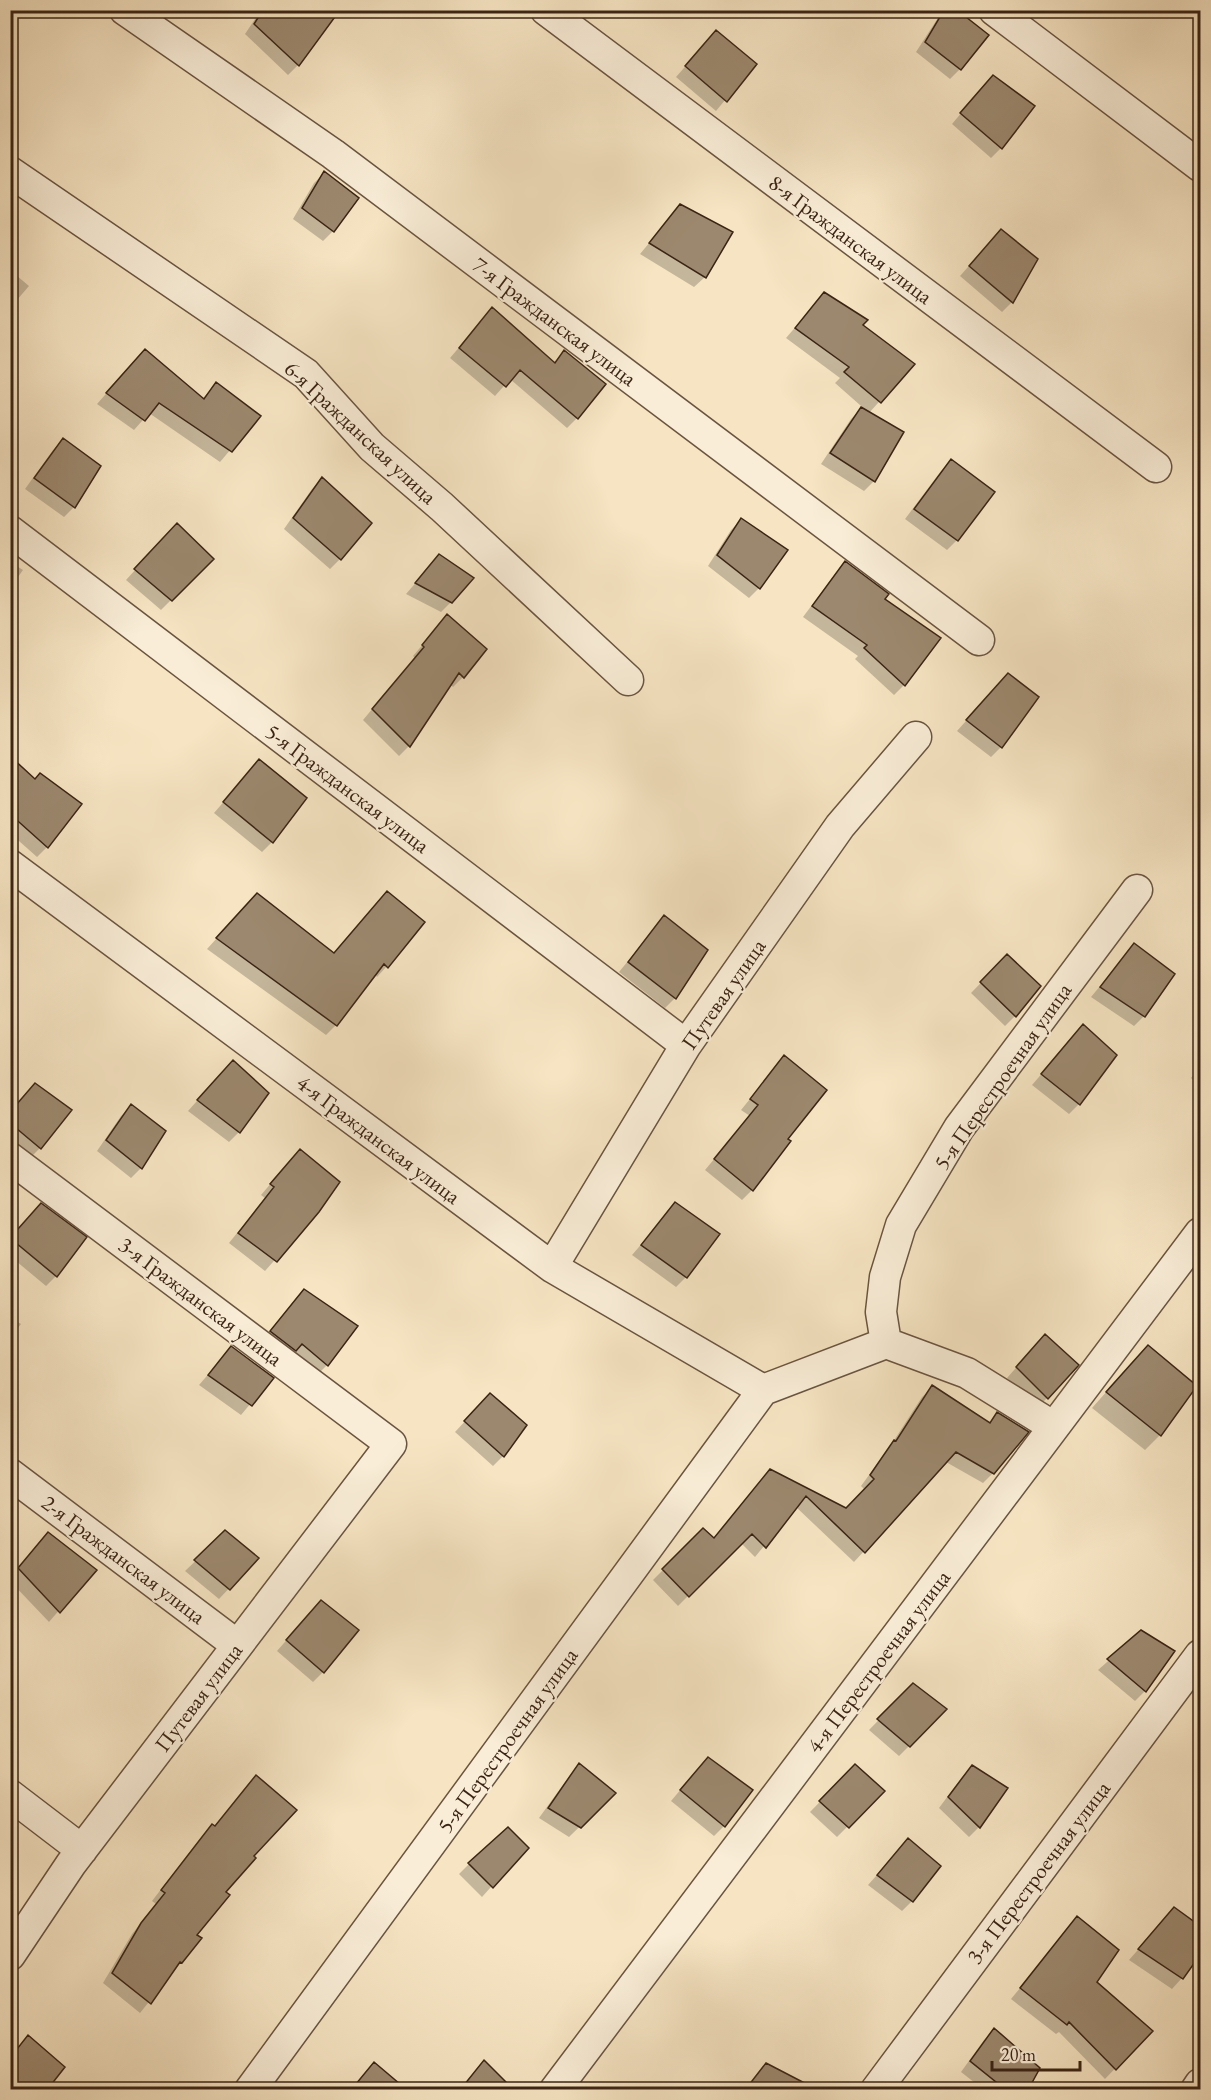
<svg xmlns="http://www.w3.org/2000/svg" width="1211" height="2100" font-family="'EB Garamond',serif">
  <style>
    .shadow { fill: #0003 }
    .building { fill: #9c886e; stroke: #3b2414; stroke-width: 1.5 }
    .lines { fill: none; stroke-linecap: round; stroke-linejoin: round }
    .minor-casing { stroke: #6a5440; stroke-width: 33 }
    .minor { stroke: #f9edd7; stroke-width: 30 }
    .labels { text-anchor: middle; stroke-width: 4.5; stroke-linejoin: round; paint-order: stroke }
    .street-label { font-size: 22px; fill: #3b2414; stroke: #f9edd7 }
  </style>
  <rect width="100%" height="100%" fill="#f6e4c2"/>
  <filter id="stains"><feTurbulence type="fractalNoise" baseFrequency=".00333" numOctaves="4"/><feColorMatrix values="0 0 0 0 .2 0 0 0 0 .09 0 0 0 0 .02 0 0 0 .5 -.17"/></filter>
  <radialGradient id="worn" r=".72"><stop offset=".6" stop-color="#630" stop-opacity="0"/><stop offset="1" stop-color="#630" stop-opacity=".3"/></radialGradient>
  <path class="shadow" d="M 261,10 L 332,10 L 336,14 L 298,65 L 288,75 L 245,34 Z
    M 943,10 L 955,10 L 960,69 L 950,79 L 916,52 Z
    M 706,43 L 755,64 L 716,111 L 676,77 Z
    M 983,87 L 1001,148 L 991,158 L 952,124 Z
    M 324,173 L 333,231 L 323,241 L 293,219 L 314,183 Z
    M 680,206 L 731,232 L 705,277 L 694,287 L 640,254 Z
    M 991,241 L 1012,302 L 1002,312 L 960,276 Z
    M 10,270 L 29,286 L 10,308 Z
    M 824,294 L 860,326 L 913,364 L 869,413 L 835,383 L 840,378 L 786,338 Z
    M 492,309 L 553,363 L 564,352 L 577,418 L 567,428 L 510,379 L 495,396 L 450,358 Z
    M 135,361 L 202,399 L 216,384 L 259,416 L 220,462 L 149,413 L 134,430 L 97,404 Z
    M 861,409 L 902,433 L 874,481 L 864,491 L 821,464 L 851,419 Z
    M 63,440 L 74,507 L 64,517 L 25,489 L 53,450 Z
    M 951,461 L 957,540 L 947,550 L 905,519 L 941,471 Z
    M 322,479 L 340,559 L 330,569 L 284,529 L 312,489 Z
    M 741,520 L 785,551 L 759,588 L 749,598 L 708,566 L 731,530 Z
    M 167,535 L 212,559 L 161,610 L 126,580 Z
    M 439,556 L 451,602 L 441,612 L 406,594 Z
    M 10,562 L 23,570 L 10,588 Z
    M 846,563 L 883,599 L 939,638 L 904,685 L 894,695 L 855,659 L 858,656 L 803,617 L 836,573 Z
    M 447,616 L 463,677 L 453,687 L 450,684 L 409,746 L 399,756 L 363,720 L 415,658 L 413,656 Z
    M 998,685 L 1001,747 L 991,757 L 957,731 Z
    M 10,758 L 35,780 L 47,847 L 37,857 L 10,833 Z
    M 259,761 L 272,842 L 262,852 L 214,813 Z
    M 377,903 L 387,966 L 377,977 L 375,974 L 336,1025 L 326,1035 L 207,949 L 247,905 L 333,954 Z
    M 664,917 L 706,950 L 675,998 L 665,1008 L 619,972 Z
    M 1134,945 L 1173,975 L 1144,1016 L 1134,1026 L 1091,997 Z
    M 1007,956 L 1015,1016 L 1005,1026 L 971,993 Z
    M 1083,1026 L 1079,1104 L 1069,1114 L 1032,1085 Z
    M 784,1057 L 752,1190 L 742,1200 L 705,1170 L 750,1116 L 741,1110 Z
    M 1200,1066 L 1200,1087 L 1191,1078 Z
    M 223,1072 L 239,1132 L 229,1142 L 188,1111 Z
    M 131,1106 L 141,1168 L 131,1178 L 97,1151 L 121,1116 Z
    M 10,1113 L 40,1148 L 30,1158 L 10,1142 Z
    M 290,1161 L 318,1211 L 265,1271 L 229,1243 L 265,1198 L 261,1195 Z
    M 676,1204 L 686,1277 L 676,1287 L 632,1255 Z
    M 10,1238 L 56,1276 L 46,1286 L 10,1256 Z
    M 294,1301 L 356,1326 L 327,1365 L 317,1375 L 261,1342 Z
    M 10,1317 L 21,1324 L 10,1338 Z
    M 1035,1346 L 1047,1398 L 1037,1408 L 1007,1378 Z
    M 231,1348 L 272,1378 L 241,1415 L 199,1385 Z
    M 1133,1362 L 1160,1435 L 1145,1450 L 1092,1408 Z
    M 933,1387 L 988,1424 L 998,1414 L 993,1473 L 983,1483 L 946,1462 L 854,1562 L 796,1507 L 755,1557 L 741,1543 L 678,1606 L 653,1580 L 703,1530 L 713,1539 L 770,1471 L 846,1509 L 865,1490 L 861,1486 L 891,1445 L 922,1397 Z
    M 480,1405 L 503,1456 L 493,1466 L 455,1432 Z
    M 226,1532 L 257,1559 L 219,1599 L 185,1571 Z
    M 38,1544 L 94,1570 L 49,1622 L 10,1581 L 10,1577 Z
    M 311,1612 L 323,1672 L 313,1682 L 277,1651 Z
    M 1141,1632 L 1173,1651 L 1145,1691 L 1135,1701 L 1098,1670 Z
    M 913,1685 L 909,1746 L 899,1756 L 869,1730 Z
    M 580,1765 L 614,1793 L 569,1837 L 539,1818 L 570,1775 Z
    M 855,1766 L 883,1791 L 837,1837 L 810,1812 Z
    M 972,1767 L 979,1827 L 969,1837 L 939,1808 L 962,1777 Z
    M 698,1769 L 751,1790 L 724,1826 L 714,1836 L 671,1801 Z
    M 256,1777 L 252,1856 L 223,1892 L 195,1935 L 181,1962 L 140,2013 L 103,1983 L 132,1934 L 156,1904 L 152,1901 L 202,1836 L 214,1827 Z
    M 908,1840 L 912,1901 L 902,1911 L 868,1885 Z
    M 526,1848 L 482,1897 L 459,1874 L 469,1864 Z
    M 1174,1909 L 1200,1928 L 1200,1952 L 1182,1978 L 1172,1989 L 1129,1960 Z
    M 1078,1918 L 1095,1982 L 1151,2031 L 1105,2079 L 1059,2032 L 1056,2034 L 1011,1999 Z
    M 994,2030 L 1026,2090 L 984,2090 L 961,2072 L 984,2040 Z"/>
  <path class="building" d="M 263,10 L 340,10 L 299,66 L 254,24 Z
    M 944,10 L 957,10 L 989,35 L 961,70 L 925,42 Z
    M 716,30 L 757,64 L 727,102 L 685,66 Z
    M 993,75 L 1035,106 L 1002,149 L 960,113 Z
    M 324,171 L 359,198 L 334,232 L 302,208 Z
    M 680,204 L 733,232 L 706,278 L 649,243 Z
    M 1001,229 L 1038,259 L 1013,303 L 969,266 Z
    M 824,292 L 868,320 L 863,325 L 915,364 L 881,403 L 844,372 L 849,367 L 795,328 Z
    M 492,307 L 555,363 L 564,350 L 606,384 L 578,419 L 520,370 L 506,387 L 459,348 Z
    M 145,349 L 204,399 L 216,382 L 261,416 L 232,452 L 159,403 L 145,421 L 106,393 Z
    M 861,407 L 904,432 L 875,482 L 830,453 Z
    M 63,438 L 101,466 L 75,508 L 34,478 Z
    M 951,459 L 995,492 L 958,541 L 914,509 Z
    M 322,477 L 372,523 L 341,560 L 293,518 Z
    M 741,518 L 788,550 L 760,589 L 717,555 Z
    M 177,523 L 214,559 L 172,601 L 134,569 Z
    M 439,554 L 474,578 L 452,603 L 415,583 Z
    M 845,561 L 889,594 L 885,599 L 941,638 L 905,686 L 864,648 L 867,645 L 812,606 Z
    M 447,614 L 487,649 L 464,678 L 459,673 L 410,747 L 372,709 L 424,647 L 422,645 Z
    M 1008,673 L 1039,697 L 1002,748 L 966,720 Z
    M 10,756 L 35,779 L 40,773 L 82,804 L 48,848 L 10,814 Z
    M 259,759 L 307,798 L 273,843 L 223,802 Z
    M 387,891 L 425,922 L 388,968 L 384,964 L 337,1026 L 216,938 L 257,893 L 334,953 Z
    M 664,915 L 708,950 L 676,999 L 628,962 Z
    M 1134,943 L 1175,974 L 1145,1017 L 1100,987 Z
    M 1007,954 L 1041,986 L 1016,1017 L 980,982 Z
    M 1083,1024 L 1117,1055 L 1080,1105 L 1041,1074 Z
    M 784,1055 L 827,1090 L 788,1139 L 791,1141 L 753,1191 L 714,1159 L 758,1105 L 750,1099 Z
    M 233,1060 L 269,1093 L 240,1133 L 197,1100 Z
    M 35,1083 L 72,1110 L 41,1149 L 10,1123 L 10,1112 Z
    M 131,1104 L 166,1131 L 142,1169 L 106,1140 Z
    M 300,1149 L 340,1182 L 319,1212 L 277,1262 L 238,1233 L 274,1187 L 270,1184 Z
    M 675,1202 L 720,1234 L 687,1278 L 641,1245 Z
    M 41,1203 L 87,1237 L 57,1277 L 10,1238 Z
    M 304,1289 L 358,1326 L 328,1366 L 302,1344 L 296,1351 L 270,1331 Z
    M 1045,1334 L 1079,1365 L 1048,1399 L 1016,1367 Z
    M 1148,1345 L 1197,1386 L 1161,1436 L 1106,1392 Z
    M 231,1346 L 274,1378 L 252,1406 L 208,1375 Z
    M 932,1385 L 990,1423 L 997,1412 L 1029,1432 L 994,1474 L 956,1452 L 865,1553 L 806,1496 L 766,1548 L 752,1534 L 689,1597 L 662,1569 L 703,1528 L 714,1538 L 770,1469 L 846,1508 L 874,1479 L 870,1475 L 894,1440 L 896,1441 Z
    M 490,1393 L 527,1425 L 504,1457 L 464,1421 Z
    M 225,1530 L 259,1558 L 230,1590 L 194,1560 Z
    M 48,1532 L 97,1570 L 60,1613 L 18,1568 Z
    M 321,1600 L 359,1630 L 324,1673 L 286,1640 Z
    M 1141,1630 L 1175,1651 L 1146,1692 L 1107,1659 Z
    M 913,1683 L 947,1709 L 910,1747 L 877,1719 Z
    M 708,1757 L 753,1790 L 725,1827 L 680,1790 Z
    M 579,1763 L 616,1793 L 581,1828 L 548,1808 Z
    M 855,1764 L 885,1791 L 849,1828 L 819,1801 Z
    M 972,1765 L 1008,1788 L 980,1828 L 948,1797 Z
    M 256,1775 L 297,1810 L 254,1856 L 256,1858 L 226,1892 L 230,1895 L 197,1935 L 202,1938 L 182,1963 L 180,1962 L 151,2004 L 112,1973 L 141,1923 L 165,1893 L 161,1890 L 212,1824 L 215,1826 Z
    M 508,1827 L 529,1848 L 493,1888 L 468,1863 Z
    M 908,1838 L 941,1866 L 913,1902 L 877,1875 Z
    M 1174,1907 L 1200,1926 L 1200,1955 L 1183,1979 L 1138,1949 Z
    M 1077,1916 L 1119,1950 L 1097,1982 L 1153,2031 L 1116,2070 L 1069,2022 L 1067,2025 L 1020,1988 Z
    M 994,2028 L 1040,2068 L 1028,2090 L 1006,2090 L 970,2061 Z
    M 28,2035 L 65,2067 L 47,2090 L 10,2090 L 10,2058 Z
    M 484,2060 L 514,2090 L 460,2090 Z
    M 374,2062 L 407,2090 L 351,2090 Z
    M 766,2063 L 818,2090 L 745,2090 Z"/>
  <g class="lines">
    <g class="minor-casing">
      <path id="minor" d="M 125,10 L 333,154 L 979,640
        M 546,10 L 1156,467
        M 994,10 L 1200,166
        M 10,172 L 306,374 L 372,447 L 442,507 L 628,680
        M 10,531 L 686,1045
        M 10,865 L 552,1267 L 763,1390
        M 10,1158 L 391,1444 L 71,1864 L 10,1955
        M 552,1267 L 686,1045 L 840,826 L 916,737
        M 886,1343 L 881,1312 L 885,1277 L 901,1225 L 959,1128 L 1137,890
        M 763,1390 L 886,1343 L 967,1373 L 1054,1427
        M 10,1474 L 237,1645
        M 10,1795 L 82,1850
        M 250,2090 L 763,1390
        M 555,2090 L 1200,1233
        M 876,2090 L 1200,1655
        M 1196,2090 L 1200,2084"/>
    </g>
    <use href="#minor" class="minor"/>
  </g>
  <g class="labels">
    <g class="street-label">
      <text transform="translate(851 239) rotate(37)" y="8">8-я Гражданская улица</text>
      <text transform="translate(555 321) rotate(37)" y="8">7-я Гражданская улица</text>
      <text transform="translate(361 432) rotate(43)" y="8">6-я Гражданская улица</text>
      <text transform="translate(348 788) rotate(37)" y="8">5-я Гражданская улица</text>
      <text transform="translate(723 994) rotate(-55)" y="8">Путевая улица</text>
      <text transform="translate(1002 1076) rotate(-55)" y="8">5-я Перестроечная улица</text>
      <text transform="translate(379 1139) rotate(37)" y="8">4-я Гражданская улица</text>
      <text transform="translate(201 1301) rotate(37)" y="8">3-я Гражданская улица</text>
      <text transform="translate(124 1559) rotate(37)" y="8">2-я Гражданская улица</text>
      <text transform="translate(878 1661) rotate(-53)" y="8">4-я Перестроечная улица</text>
      <text transform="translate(198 1697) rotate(-53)" y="8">Путевая улица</text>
      <text transform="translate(507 1740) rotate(-54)" y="8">5-я Перестроечная улица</text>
      <text transform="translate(1038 1872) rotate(-53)" y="8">3-я Перестроечная улица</text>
    </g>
  </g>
  <rect width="1211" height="2100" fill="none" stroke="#f6e4c2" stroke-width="36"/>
  <rect x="12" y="12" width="1187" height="2076" fill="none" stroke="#3b2414" stroke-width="3"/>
  <rect x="18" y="18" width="1175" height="2064" fill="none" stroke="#3b2414" stroke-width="1.5"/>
  <path d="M992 2061v9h88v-9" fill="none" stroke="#3b2414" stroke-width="3"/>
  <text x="1001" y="2061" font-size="18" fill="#3b2414" stroke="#f9edd7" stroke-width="4.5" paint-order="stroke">20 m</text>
  <rect width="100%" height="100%" filter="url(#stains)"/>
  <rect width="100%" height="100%" fill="url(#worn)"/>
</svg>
